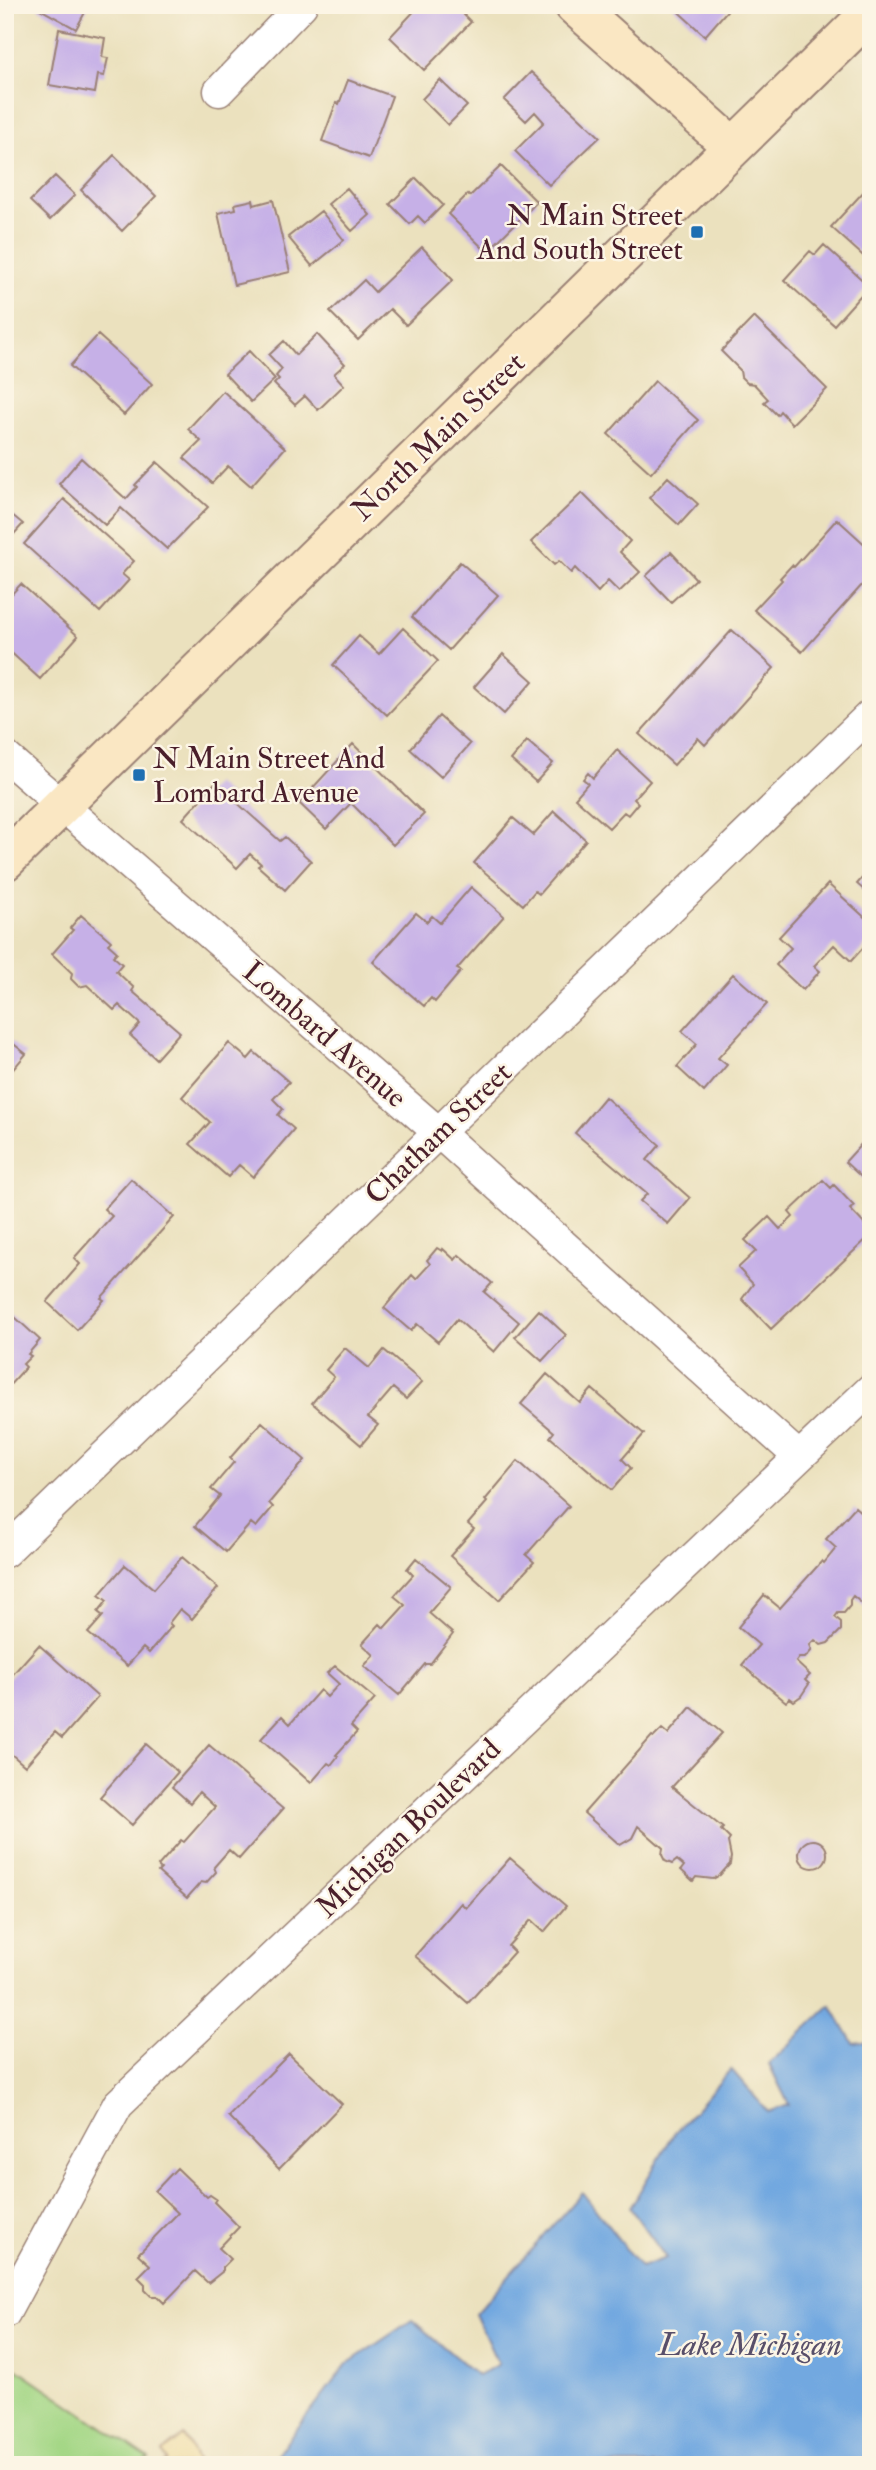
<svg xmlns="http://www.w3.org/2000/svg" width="876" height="2470" font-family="'IM FELL Double Pica',serif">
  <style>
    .green { fill: #a4d786; stroke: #777b58; stroke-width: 2 }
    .sand { fill: #eeda9e; stroke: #9c7c64; stroke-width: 2 }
    .water { fill: #72a8e0; stroke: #5e6486; stroke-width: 2 }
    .building { fill: #c6b0e7 }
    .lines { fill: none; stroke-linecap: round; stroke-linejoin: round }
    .street-casing { stroke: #9a8074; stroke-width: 33 }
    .secondary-casing { stroke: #9a8074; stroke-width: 42 }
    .street { stroke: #fff; stroke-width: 30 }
    .secondary { stroke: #fae7c3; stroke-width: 38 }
    .poi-dot { fill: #1f6fb2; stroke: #fcf5e5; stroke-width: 2.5 }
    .labels { text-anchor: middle; stroke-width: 5; stroke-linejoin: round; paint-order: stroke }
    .poi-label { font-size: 30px; fill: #4a1f2b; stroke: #fcf5e5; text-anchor: end }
    .street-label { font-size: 30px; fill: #4a1f2b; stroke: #fcf5e5 }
    .water-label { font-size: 32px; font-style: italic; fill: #584f6a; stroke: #fcf5e5 }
  </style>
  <rect width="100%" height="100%" fill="#fcf5e5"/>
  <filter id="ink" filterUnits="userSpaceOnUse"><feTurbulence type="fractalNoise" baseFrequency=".0143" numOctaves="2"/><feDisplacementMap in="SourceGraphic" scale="14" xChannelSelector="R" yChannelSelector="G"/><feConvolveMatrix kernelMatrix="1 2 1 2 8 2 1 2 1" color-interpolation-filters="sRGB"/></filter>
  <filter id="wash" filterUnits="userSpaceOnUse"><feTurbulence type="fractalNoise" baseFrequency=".00686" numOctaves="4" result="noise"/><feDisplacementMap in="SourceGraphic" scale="28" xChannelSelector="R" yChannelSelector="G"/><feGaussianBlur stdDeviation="1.57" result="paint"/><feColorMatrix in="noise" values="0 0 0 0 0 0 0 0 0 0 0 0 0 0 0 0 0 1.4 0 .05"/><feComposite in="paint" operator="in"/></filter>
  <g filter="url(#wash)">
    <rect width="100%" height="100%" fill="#ebe1be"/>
    <path class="green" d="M 12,2365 L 149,2459 L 138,2465 L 5,2465 L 5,2370 Z"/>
    <path class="sand" d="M 184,2435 L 198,2462 L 196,2465 L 163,2465 L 167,2461 L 163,2452 Z"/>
    <path class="water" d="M 831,2005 L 853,2043 L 871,2041 L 871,2465 L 269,2465 L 347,2364 L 412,2320 L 478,2376 L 498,2364 L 475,2314 L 582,2192 L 640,2267 L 666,2258 L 630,2208 L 673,2135 L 731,2069 L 768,2112 L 789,2105 L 769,2064 Z"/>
    <g id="blocks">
      <path class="building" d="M 40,5 L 89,5 L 76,29 L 38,8 Z
        M 420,5 L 454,5 L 471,22 L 424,70 L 390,37 Z
        M 671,5 L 732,5 L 705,36 Z
        M 59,29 L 105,38 L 102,57 L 108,58 L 104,76 L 98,75 L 95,93 L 49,85 Z
        M 531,72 L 600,137 L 549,185 L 515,151 L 544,122 L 535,112 L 526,121 L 504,100 Z
        M 348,80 L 392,96 L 369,158 L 322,141 L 336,103 L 339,104 Z
        M 440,80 L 467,106 L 448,125 L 422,99 Z
        M 114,155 L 156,196 L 122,231 L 81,190 Z
        M 501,166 L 537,202 L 487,252 L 448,214 L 468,194 L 470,196 Z
        M 55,176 L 75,195 L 50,220 L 30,201 Z
        M 416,178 L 443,205 L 425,223 L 418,216 L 410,224 L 390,204 Z
        M 347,188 L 370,215 L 352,231 L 328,204 Z
        M 867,188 L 871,192 L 871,263 L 831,227 Z
        M 253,200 L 254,205 L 273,200 L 290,272 L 234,285 L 218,213 L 236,209 L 235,204 Z
        M 321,211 L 344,240 L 312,266 L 288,237 Z
        M 824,245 L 869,286 L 834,325 L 784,280 L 810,251 L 815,255 Z
        M 422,247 L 453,280 L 406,325 L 390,309 L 358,340 L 330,312 L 364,280 L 375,292 Z
        M 754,317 L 827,389 L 792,424 L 780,411 L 777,415 L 764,402 L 768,399 L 754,384 L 747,383 L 741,377 L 740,370 L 721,351 Z
        M 317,334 L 345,364 L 334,374 L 344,385 L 318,410 L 305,396 L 295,405 L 274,384 L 279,379 L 276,376 L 282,369 L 269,355 L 284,341 L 296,355 Z
        M 98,335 L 152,384 L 124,415 L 70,366 Z
        M 249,351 L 275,379 L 251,402 L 225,374 Z
        M 655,381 L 698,420 L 651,473 L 608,434 Z
        M 223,391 L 285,448 L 251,486 L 228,466 L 212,483 L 184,458 L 201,441 L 188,429 Z
        M 81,458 L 126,499 L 137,487 L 135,485 L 157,462 L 208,507 L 167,549 L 121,508 L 105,525 L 59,484 Z
        M 668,477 L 698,504 L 679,525 L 649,498 Z
        M 582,493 L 630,541 L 620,552 L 640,572 L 619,592 L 608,581 L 598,592 L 575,568 L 571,573 L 559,561 L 554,565 L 531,542 Z
        M 64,499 L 134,561 L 122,574 L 129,580 L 100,612 L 24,544 Z
        M 5,509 L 23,524 L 5,544 Z
        M 837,519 L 871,550 L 871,575 L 802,652 L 754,610 L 782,580 L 780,578 L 792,565 L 794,567 Z
        M 671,552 L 696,579 L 671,602 L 646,576 Z
        M 460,562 L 498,595 L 449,650 L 412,617 Z
        M 21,584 L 78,636 L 40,679 L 5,647 L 5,594 L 9,597 Z
        M 403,628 L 438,661 L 387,715 L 333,665 L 359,636 L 379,654 Z
        M 732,630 L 774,668 L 705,745 L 698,738 L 674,765 L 639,734 Z
        M 503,654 L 533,681 L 504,714 L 474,687 Z
        M 439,716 L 470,744 L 441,777 L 410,749 Z
        M 527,741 L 553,763 L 536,782 L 511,760 Z
        M 353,744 L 424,814 L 393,845 L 351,803 L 326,829 L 299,803 Z
        M 617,750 L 650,781 L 634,799 L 638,803 L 628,815 L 624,812 L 609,828 L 575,798 L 588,783 L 583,779 L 588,773 L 593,778 Z
        M 215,783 L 280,841 L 285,837 L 311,861 L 285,890 L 258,866 L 261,864 L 250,854 L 237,868 L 183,819 Z
        M 554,811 L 586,840 L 539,894 L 535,891 L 523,905 L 474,863 L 513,818 L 533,835 Z
        M 871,868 L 871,896 L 857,884 Z
        M 828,884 L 871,923 L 871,939 L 851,961 L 834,945 L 814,966 L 820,971 L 803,990 L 776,965 L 791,948 L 779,937 Z
        M 471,887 L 504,916 L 457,969 L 461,971 L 435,1002 L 431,998 L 424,1006 L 373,962 L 416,913 L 427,922 L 432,916 L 440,923 Z
        M 81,915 L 111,941 L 108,944 L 117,952 L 113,956 L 122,964 L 116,971 L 134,988 L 132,991 L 180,1032 L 156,1059 L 130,1035 L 140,1024 L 119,1005 L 114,1010 L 87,985 L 79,987 L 71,979 L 72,973 L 52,954 L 73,930 L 70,928 Z
        M 733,974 L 767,1004 L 718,1058 L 727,1065 L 704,1092 L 677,1067 L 697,1044 L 682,1031 Z
        M 5,1037 L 26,1054 L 5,1079 Z
        M 229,1043 L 248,1059 L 254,1052 L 289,1082 L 273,1099 L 283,1109 L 278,1115 L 294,1129 L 253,1177 L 239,1165 L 228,1177 L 190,1144 L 210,1122 L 182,1097 Z
        M 605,1097 L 660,1145 L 647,1160 L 690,1198 L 668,1224 L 640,1201 L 647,1194 L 575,1133 Z
        M 865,1140 L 871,1145 L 871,1186 L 845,1162 Z
        M 131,1179 L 174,1217 L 101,1298 L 104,1300 L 77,1330 L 47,1302 L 80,1264 L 74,1258 L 112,1216 L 104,1209 Z
        M 823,1180 L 831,1188 L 834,1185 L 854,1206 L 850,1209 L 871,1231 L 871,1235 L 771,1329 L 742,1299 L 753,1284 L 738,1268 L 756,1251 L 745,1240 L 769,1217 L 780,1229 L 793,1217 L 789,1212 Z
        M 437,1248 L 442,1251 L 443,1249 L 455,1260 L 459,1255 L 492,1283 L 484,1292 L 519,1322 L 494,1352 L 457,1319 L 438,1342 L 417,1324 L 411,1331 L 384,1308 L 412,1275 L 416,1279 L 430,1264 L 427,1260 Z
        M 5,1308 L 40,1340 L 28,1354 L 31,1356 L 23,1364 L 26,1367 L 7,1388 L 5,1386 Z
        M 539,1310 L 566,1335 L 542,1361 L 515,1337 Z
        M 345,1348 L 369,1368 L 384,1350 L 422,1382 L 406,1399 L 393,1388 L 368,1417 L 378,1425 L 361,1445 L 312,1403 L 334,1377 L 326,1370 Z
        M 547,1374 L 580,1403 L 592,1389 L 644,1434 L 622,1459 L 631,1468 L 612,1490 L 550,1437 L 554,1432 L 521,1404 Z
        M 262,1422 L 305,1460 L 269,1503 L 273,1507 L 256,1527 L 251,1523 L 226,1552 L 195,1526 L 220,1496 L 211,1489 L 234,1462 L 230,1458 Z
        M 518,1461 L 569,1506 L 526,1555 L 534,1562 L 499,1600 L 450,1556 L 474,1529 L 468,1524 L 487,1502 L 485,1500 Z
        M 855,1507 L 871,1521 L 871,1611 L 853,1596 L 850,1600 L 850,1606 L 844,1613 L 838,1613 L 835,1617 L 841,1622 L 841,1630 L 828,1643 L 821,1645 L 815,1640 L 810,1645 L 812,1650 L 805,1658 L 799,1658 L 796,1662 L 810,1675 L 805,1680 L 809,1684 L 801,1696 L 794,1701 L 790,1698 L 786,1702 L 742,1665 L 759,1645 L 738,1627 L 764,1595 L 780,1608 L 822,1561 L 824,1563 L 836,1548 L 826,1539 Z
        M 182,1557 L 218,1588 L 192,1619 L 180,1609 L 169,1623 L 172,1626 L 149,1653 L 143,1648 L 127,1666 L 88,1633 L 103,1616 L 98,1612 L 107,1601 L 99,1595 L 125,1565 L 154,1589 Z
        M 416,1558 L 451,1587 L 429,1613 L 453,1634 L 430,1664 L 425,1664 L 399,1695 L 364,1666 L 374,1655 L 362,1644 L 380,1624 L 384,1628 L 405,1605 L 394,1596 L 413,1575 L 407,1569 Z
        M 39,1645 L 98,1697 L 62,1738 L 55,1732 L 25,1766 L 10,1753 L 5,1758 L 5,1683 Z
        M 335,1666 L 375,1699 L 351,1726 L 357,1732 L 336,1755 L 338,1756 L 331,1765 L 328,1763 L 311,1783 L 261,1739 L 282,1716 L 290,1724 L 320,1690 L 327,1697 L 339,1684 L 327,1673 Z
        M 691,1707 L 722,1733 L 672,1787 L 723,1828 L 721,1830 L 730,1839 L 728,1842 L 731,1857 L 730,1864 L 720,1875 L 713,1879 L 696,1877 L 693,1881 L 681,1870 L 684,1866 L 677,1860 L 672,1864 L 665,1861 L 662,1855 L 663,1848 L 638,1826 L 632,1838 L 620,1845 L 584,1813 L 652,1736 L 654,1737 L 662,1729 L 668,1734 Z
        M 146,1744 L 178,1772 L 132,1825 L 100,1797 Z
        M 209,1745 L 283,1809 L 239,1859 L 229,1850 L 214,1867 L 216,1872 L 206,1883 L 201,1882 L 187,1898 L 158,1872 L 161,1869 L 158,1866 L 181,1840 L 184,1842 L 215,1807 L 199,1792 L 190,1803 L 172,1787 Z
        M799 1854a14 14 0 1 1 28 0a14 14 0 1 1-28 0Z
        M 510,1858 L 566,1906 L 544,1932 L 531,1920 L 508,1946 L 514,1952 L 468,2003 L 415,1956 L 461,1903 L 466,1908 Z
        M 289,2054 L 342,2104 L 279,2169 L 228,2116 Z
        M 177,2168 L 207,2197 L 210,2195 L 216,2199 L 214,2202 L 239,2227 L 219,2248 L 231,2259 L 223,2267 L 223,2271 L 208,2283 L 195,2271 L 164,2303 L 157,2296 L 151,2296 L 145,2290 L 145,2284 L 138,2277 L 150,2265 L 138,2254 L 178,2213 L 155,2191 Z"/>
    </g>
  </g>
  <g filter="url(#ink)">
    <use href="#blocks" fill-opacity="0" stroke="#9a8074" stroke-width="2"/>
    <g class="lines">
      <g class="street-casing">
        <path id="street" d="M 219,91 L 302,5
          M 5,756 L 438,1132 L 799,1457
          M 5,1552 L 871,714
          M 5,2313 L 118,2104 L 871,1389"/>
      </g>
      <g class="secondary-casing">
        <path id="secondary" d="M 574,5 L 733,147
          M 5,861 L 871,12"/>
      </g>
      <use href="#street" class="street"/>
      <use href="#secondary" class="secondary"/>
    </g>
  </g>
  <g class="poi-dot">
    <rect x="690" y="225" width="14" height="14" rx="3.5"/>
    <rect x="132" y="768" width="14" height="14" rx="3.5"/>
  </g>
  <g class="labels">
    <g class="poi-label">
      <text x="683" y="225">N Main Street<tspan x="683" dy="34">And South Street</tspan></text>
      <text x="153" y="768" text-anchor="start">N Main Street And<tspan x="153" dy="34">Lombard Avenue</tspan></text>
    </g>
    <g class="street-label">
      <text transform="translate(438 436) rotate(-44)" y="10">North Main Street</text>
      <text transform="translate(325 1034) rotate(41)" y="10">Lombard Avenue</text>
      <text transform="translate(438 1133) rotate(-44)" y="10">Chatham Street</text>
      <text transform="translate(408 1828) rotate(-44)" y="10">Michigan Boulevard</text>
    </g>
    <g class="water-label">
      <text x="750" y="2355">Lake Michigan</text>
    </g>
  </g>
  <rect width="876" height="2470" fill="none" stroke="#fcf5e5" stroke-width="28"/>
</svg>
